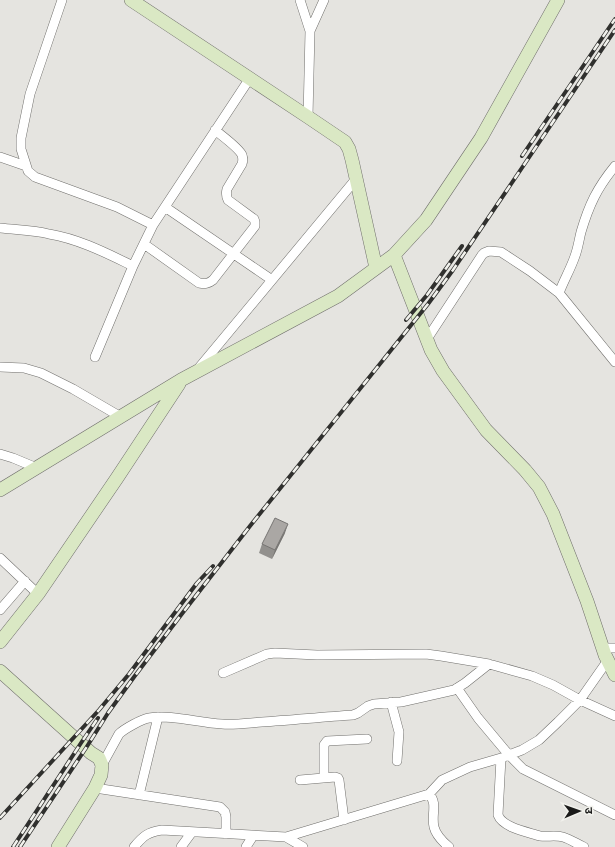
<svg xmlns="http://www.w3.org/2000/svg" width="615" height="847" font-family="'Zilla Slab','Noto Sans Devanagari',serif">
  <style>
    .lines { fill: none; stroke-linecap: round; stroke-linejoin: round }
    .street-casing { stroke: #706f6c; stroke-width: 10 }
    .secondary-casing { stroke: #706f6c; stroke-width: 14 }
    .street { stroke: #fff; stroke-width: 9 }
    .secondary { stroke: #dae8c4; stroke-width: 13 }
    .rail-casing { stroke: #30302e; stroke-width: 4 }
    .rail { stroke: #f2f2ed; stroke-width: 2.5; stroke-dasharray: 8; stroke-linecap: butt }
    .wall { fill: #92908d }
    .shaded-wall { fill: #777573 }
    .building { fill: #aaa7a4; stroke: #777573 }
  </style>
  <rect width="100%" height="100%" fill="#e5e4e0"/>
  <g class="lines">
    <g class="street-casing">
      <path id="street" d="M 62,0 L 30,94 L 21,138 L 21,149 L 28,171 L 35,177 L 117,207 L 153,225
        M 300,0 L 310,31
        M 308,117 L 310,31 L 324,0
        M 0,157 L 26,166
        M 165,207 L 272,280
        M 0,228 C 16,230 33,230 49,234 C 79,239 106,253 133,266
        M 144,244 L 199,283 C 205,284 208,284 213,280 L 255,226 L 255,222 L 254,219 L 228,200 C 226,196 226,193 227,189 L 242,164 C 243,161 243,158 242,155 C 239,148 222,136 215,130
        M 559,293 C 564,280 571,268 575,256 C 578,248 579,240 581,232 C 589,205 597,188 615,166
        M 427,339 L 482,255 L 484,253 L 489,251 L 501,252 L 530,271 L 559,293 L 615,362
        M 95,357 L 133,266 L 153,225 L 250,78
        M 0,367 L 24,368 L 41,373 L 73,389 L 121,417
        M 198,369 L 356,179
        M 0,454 L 13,458 L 37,468
        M 0,558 L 38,594
        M 0,610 L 25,581
        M 603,648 L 615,648
        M 223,673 L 267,654 L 275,653 L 317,655 L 426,654 L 441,656 L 489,664 L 532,676 L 553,685 L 580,700 L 615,716
        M 457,688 L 478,718 L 509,755 L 523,769 L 615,815
        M 391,702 L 399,732 L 397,761
        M 501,758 L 498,815 C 503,828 528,832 540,836 C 548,837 555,835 563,837 C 570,839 577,844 584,847
        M 102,765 L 119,734 C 124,729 142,719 149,718 C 171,714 199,723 222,724 C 235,725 248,723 262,722 C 292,720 323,717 353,715 L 358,713 L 368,706 L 374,704 L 401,702 L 454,690 L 465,683 L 489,664
        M 324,778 L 324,745 L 327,741 L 367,739
        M 300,780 L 335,777 L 338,778 L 339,780 L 344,820
        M 95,788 L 220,807 L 225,812 L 226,817 L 226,834
        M 429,794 C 438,803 431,815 434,827 C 436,835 443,842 449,847
        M 139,795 L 158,717
        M 286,837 L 303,847
        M 134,847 C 143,836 148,832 162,830 L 286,837 L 429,794 L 442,780 L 470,767 L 501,758 L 522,750 L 539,740 L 558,722 L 580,700 L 608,660
        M 181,847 L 192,832
        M 246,847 L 253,836"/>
    </g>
    <g class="secondary-casing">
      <path id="secondary" d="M 131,0 L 308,117 L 345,142 L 349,149 L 352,160 L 376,268
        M 394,255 L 431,350 L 443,371 L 486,430 L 525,470 L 539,487 L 553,514 L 587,601 L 605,655 L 615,675
        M 0,490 L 181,380 L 338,296 L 394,255 L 426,220 L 481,138 L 558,0
        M 0,642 L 38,594 L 117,478 L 179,384
        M 0,671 L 91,753 L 99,758 L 102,765 L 101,775 L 95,788 L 58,847"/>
    </g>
    <use href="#street" class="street"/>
    <use href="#secondary" class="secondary"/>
    <g class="rail-casing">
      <path id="rail" d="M 522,156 L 615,19
        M 406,320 L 427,295 L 462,246
        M 0,818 L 99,710 L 129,674 L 197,583 L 213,566
        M 13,847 L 81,743 L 98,718
        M 20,847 L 86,748 L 108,713 L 134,677 L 181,615 L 250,526 L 428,304 L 453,270 L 615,30"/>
    </g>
    <use href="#rail" class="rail"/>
  </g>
  <path class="wall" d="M 285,533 L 272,559 L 259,553 L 262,544 Z"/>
  <path class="shaded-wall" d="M 288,524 L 285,533 L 272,559 L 275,550 Z"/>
  <path class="building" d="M 275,518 L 288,524 L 275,550 L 262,544 Z"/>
  <g transform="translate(579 811) rotate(88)" stroke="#f2f2ed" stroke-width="3" paint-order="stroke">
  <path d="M0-3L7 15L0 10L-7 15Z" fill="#1a1a19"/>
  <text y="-6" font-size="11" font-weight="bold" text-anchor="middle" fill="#1a1a19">उ</text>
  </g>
</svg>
